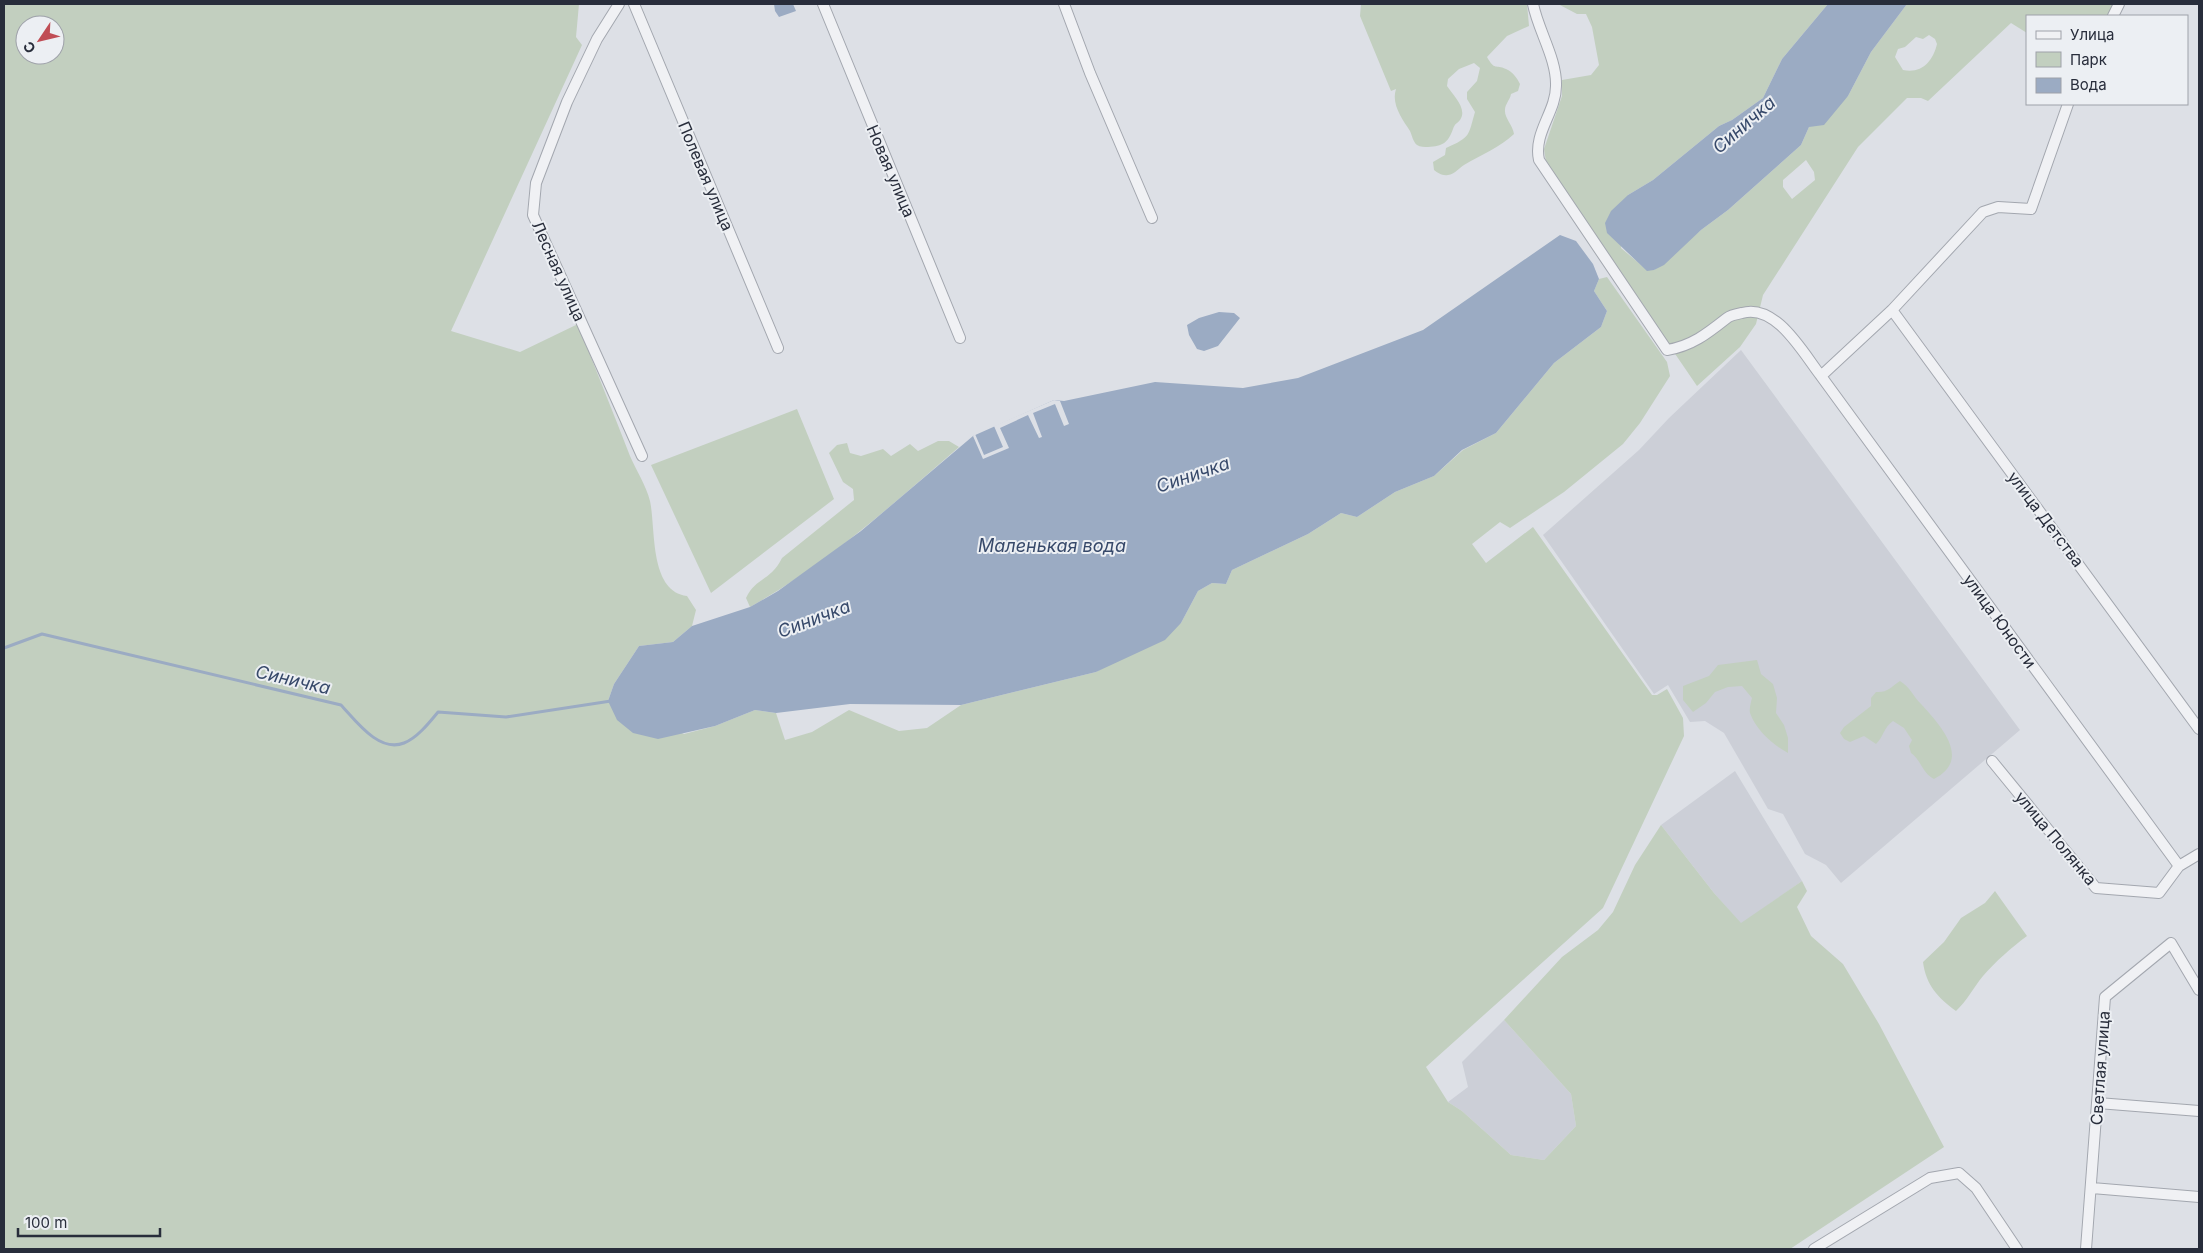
<svg xmlns="http://www.w3.org/2000/svg" width="2203" height="1253" font-family="Inter,sans-serif">
  <style>
    .built { fill: #cccfd7 }
    .green { fill: #c2cfbf; fill-rule: evenodd }
    .water { fill: #9babc3 }
    .pier { fill: #dde0e6 }
    .lines { fill: none; stroke-linecap: round; stroke-linejoin: round }
    .stream { stroke: #9babc3; stroke-width: 3 }
    .minor-casing { stroke: #a3a7af; stroke-width: 12 }
    .minor { stroke: #f0f1f4; stroke-width: 10 }
    .labels { text-anchor: middle; stroke-width: 4; stroke-linejoin: round; paint-order: stroke }
    .street-label { font-size: 16px; fill: #282d3b; stroke: #eceff3 }
    .water-label { font-size: 18px; font-style: italic; fill: #37496a; stroke: #eceff3 }
  </style>
  <rect width="100%" height="100%" fill="#dde0e6"/>
  <path class="built" d="M 1741,350 L 2020,730 L 1841,883 L 1826,865 L 1805,854 L 1783,814 L 1768,809 L 1724,733 L 1705,721 L 1690,722 L 1668,685 L 1654,694 L 1543,535 L 1639,450 L 1669,418 Z
    M 1735,771 L 1802,881 L 1741,924 L 1714,893 L 1661,825 Z
    M 1504,1020 L 1571,1094 L 1576,1126 L 1544,1160 L 1511,1155 L 1462,1111 L 1448,1102 L 1468,1087 L 1462,1062 Z"/>
  <path class="green" d="M 4,4 L 579,4 L 576,37 L 582,45 L 451,331 L 520,352 L 578,324 C 595,368 613,412 630,456 C 636,470 646,485 650,501 C 656,529 649,591 687,596 L 696,610 L 692,626 L 673,642 L 639,646 L 614,684 L 608,701 L 684,734 L 715,726 L 755,710 L 776,713 L 785,740 L 812,732 L 849,710 L 899,731 L 927,728 L 961,705 L 1096,672 L 1181,623 L 1198,591 L 1212,583 L 1226,584 L 1232,570 L 1308,534 L 1341,513 L 1357,517 L 1395,492 L 1434,476 L 1463,450 L 1496,433 L 1554,363 L 1601,327 L 1607,311 L 1594,291 L 1599,279 L 1607,277 L 1667,362 L 1670,376 L 1640,423 L 1623,444 L 1564,492 L 1510,528 L 1500,522 L 1472,544 L 1486,563 L 1533,527 L 1652,695 L 1657,695 L 1667,689 L 1683,718 L 1684,736 L 1603,908 L 1426,1067 L 1448,1102 L 1462,1111 L 1511,1155 L 1544,1160 L 1576,1126 L 1571,1094 L 1504,1020 L 1562,957 L 1598,930 L 1613,912 L 1635,865 L 1661,825 L 1714,893 L 1741,923 L 1802,881 L 1807,891 L 1797,907 L 1811,936 L 1843,964 L 1879,1024 L 1944,1147 L 1790,1249 L 4,1249 ZM 25,25 L 55,25 L 55,55 L 25,55 Z
    M 1361,4 L 1527,4 L 1529,26 L 1507,36 L 1487,57 C 1495,71 1495,64 1506,69 C 1513,72 1517,78 1520,84 L 1518,91 L 1511,94 C 1510,100 1505,104 1505,110 C 1504,117 1513,126 1514,134 C 1500,147 1481,155 1464,165 C 1459,168 1455,174 1448,175 C 1442,176 1438,173 1434,170 L 1433,162 L 1445,155 L 1446,148 C 1471,137 1468,136 1475,112 L 1467,99 L 1467,92 L 1477,81 L 1480,68 L 1474,63 L 1459,69 L 1448,79 L 1447,86 C 1453,95 1468,109 1460,120 C 1457,124 1455,123 1453,129 C 1448,143 1443,146 1428,147 C 1425,147 1420,147 1417,145 C 1413,142 1412,135 1410,131 C 1402,119 1391,104 1396,89 L 1391,91 L 1360,16 Z
    M 1558,4 L 1828,4 L 1782,59 L 1763,98 L 1732,120 L 1719,126 L 1653,180 L 1628,195 L 1621,248 L 1647,270 L 1654,270 L 1701,230 L 1728,210 L 1801,145 L 1809,127 L 1848,96 L 1871,52 L 1907,4 L 2115,4 L 2109,16 L 2027,16 L 2027,33 L 2011,23 L 1928,101 L 1921,98 L 1907,98 L 1858,147 L 1763,295 L 1756,324 L 1740,347 L 1697,386 L 1553,175 L 1546,162 L 1544,149 L 1562,96 L 1562,80 L 1591,75 L 1599,65 L 1592,27 L 1586,14 L 1577,14 ZM 1929,35 L 1935,39 L 1937,44 C 1933,61 1922,74 1903,70 L 1895,57 L 1898,49 L 1905,47 L 1916,37 L 1923,39 ZM 1806,160 L 1814,172 L 1815,180 L 1792,199 L 1783,187 L 1783,180 Z
    M 797,409 L 834,499 L 711,593 L 651,465 Z
    M 938,441 L 949,441 L 959,447 C 893,504 827,564 750,607 L 746,598 C 756,577 771,581 782,558 L 854,500 L 853,489 L 843,482 L 829,453 L 837,445 L 847,443 L 850,453 L 861,456 L 883,449 L 891,456 L 910,444 L 918,451 Z
    M 1757,660 L 1761,674 L 1773,684 L 1777,698 L 1776,713 L 1784,725 L 1788,738 L 1788,753 C 1773,745 1756,730 1750,713 C 1749,709 1751,702 1752,698 L 1742,686 L 1728,687 L 1715,692 L 1706,703 L 1693,712 L 1683,700 L 1683,686 L 1709,676 L 1718,665 Z
    M 1900,681 C 1910,687 1913,696 1921,704 C 1939,724 1973,759 1934,779 C 1923,774 1921,760 1911,753 L 1909,746 L 1912,740 L 1904,728 L 1893,721 C 1884,727 1884,736 1876,744 L 1864,736 L 1850,742 L 1844,739 L 1840,733 L 1844,727 L 1871,706 L 1871,698 L 1876,692 C 1887,693 1891,687 1900,681 Z
    M 1995,891 L 2027,936 C 2012,947 1995,962 1983,976 C 1973,988 1967,1001 1956,1011 C 1938,998 1926,985 1923,962 L 1944,942 L 1961,918 L 1985,903 Z"/>
  <path class="water" d="M 774,4 L 793,4 L 796,11 L 779,17 L 775,11 Z
    M 1828,4 L 1907,4 L 1871,52 L 1848,96 L 1824,125 L 1809,127 L 1801,145 L 1728,210 L 1701,230 L 1664,265 L 1654,270 L 1647,271 L 1607,233 L 1605,223 L 1611,211 L 1628,195 L 1653,180 L 1719,126 L 1732,120 L 1763,98 L 1782,59 Z
    M 1560,235 L 1576,241 L 1593,264 L 1599,279 L 1594,291 L 1607,311 L 1601,327 L 1554,363 L 1496,433 L 1462,450 L 1434,476 L 1395,492 L 1357,517 L 1341,513 L 1308,534 L 1232,570 L 1226,584 L 1212,583 L 1198,591 L 1181,623 L 1165,640 L 1096,672 L 961,705 L 850,704 L 776,713 L 755,710 L 715,726 L 658,739 L 633,733 L 617,720 L 608,701 L 614,684 L 639,646 L 673,642 L 692,626 L 750,607 L 778,591 L 861,531 L 973,436 L 1054,400 L 1064,401 L 1155,382 L 1243,388 L 1298,378 L 1423,330 Z
    M 1219,312 L 1234,313 L 1240,318 L 1218,346 L 1204,351 L 1197,349 L 1189,335 L 1187,325 L 1199,318 Z"/>
  <path class="pier" d="M 1054,400 L 1060,401 L 1069,424 L 1064,426 L 1055,404 L 1033,413 L 1042,437 L 1039,438 L 1028,415 L 1000,428 L 1009,448 L 983,459 L 973,436 L 975,434 L 984,455 L 1003,447 L 994,426 Z"/>
  <g class="lines">
    <path class="stream" d="M 4,648 L 42,634 L 341,705 C 356,721 379,753 404,743 C 417,738 429,723 438,712 L 506,717 L 611,701"/>
    <g class="minor-casing">
      <path id="minor" d="M 619,4 L 597,39 L 567,102 L 536,183 L 533,215 L 642,456
        M 634,4 L 778,348
        M 823,4 L 960,338
        M 1064,4 L 1090,73 L 1152,218
        M 1533,4 C 1538,30 1557,59 1556,86 C 1556,112 1533,133 1539,160 L 1667,350 C 1692,346 1708,333 1727,318 C 1731,315 1737,314 1742,313 C 1776,303 1803,353 1821,376 L 2179,866
        M 2113,16 L 2119,4
        M 1892,310 L 2199,729
        M 1821,376 L 1892,310 L 1983,212 L 1998,207 L 2031,209 L 2068,104
        M 1992,761 L 2096,888 L 2159,893 L 2179,866 L 2199,854
        M 2098,1103 L 2199,1111
        M 2092,1188 L 2199,1197
        M 1814,1249 L 1930,1178 L 1959,1173 L 1976,1188 L 2017,1249
        M 2086,1249 L 2105,997 L 2171,943 L 2199,990"/>
    </g>
    <use href="#minor" class="minor"/>
  </g>
  <g class="labels">
    <g class="street-label">
      <text transform="translate(891 171) rotate(67)" y="6">Новая улица</text>
      <text transform="translate(706 176) rotate(67)" y="6">Полевая улица</text>
      <text transform="translate(559 271) rotate(66)" y="6">Лесная улица</text>
      <text transform="translate(2046 519) rotate(53)" y="6">улица Детства</text>
      <text transform="translate(2000 621) rotate(54)" y="6">улица Юности</text>
      <text transform="translate(2056 838) rotate(50)" y="6">улица Полянка</text>
      <text transform="translate(2100 1068) rotate(-86)" y="6">Светлая улица</text>
    </g>
    <g class="water-label">
      <text transform="translate(1744 125) rotate(-41)" y="6">Синичка</text>
      <text transform="translate(1193 475) rotate(-19)" y="6">Синичка</text>
      <text x="1052" y="552">Маленькая вода</text>
      <text transform="translate(814 619) rotate(-21)" y="6">Синичка</text>
      <text transform="translate(293 680) rotate(13)" y="6">Синичка</text>
    </g>
  </g>
  <rect width="2203" height="1253" fill="none" stroke="#282d3b" stroke-width="10"/>
  <rect x="2026" y="15" width="162" height="90" fill="#eceff3" stroke="#9ea1a9"/>
  <rect x="2036" y="31" width="25" height="8" fill="#f0f1f4" stroke="#9ea1a9"/>
  <text x="2070" y="40" font-size="15" fill="#282d3b">Улица</text>
  <rect x="2036" y="52" width="25" height="15" fill="#c2cfbf" stroke="#9ea1a9"/>
  <text x="2070" y="65" font-size="15" fill="#282d3b">Парк</text>
  <rect x="2036" y="78" width="25" height="15" fill="#9babc3" stroke="#9ea1a9"/>
  <text x="2070" y="90" font-size="15" fill="#282d3b">Вода</text>
  <g transform="translate(40 40) rotate(235)"><circle r="24" fill="#eceff3" stroke="#9ea1a9"/>
  <path d="M0-4L9 19L0 12L-9 19Z" fill="#c04d55"/>
  <text y="-8" font-size="14" font-weight="bold" text-anchor="middle" fill="#282d3b">С</text>
  </g>
  <path d="M18 1228v8h142v-8" fill="none" stroke="#282d3b" stroke-width="2.5"/>
  <text x="25" y="1228" font-size="15" fill="#282d3b" stroke="#eceff3" stroke-width="4" paint-order="stroke">100 m</text>
</svg>
